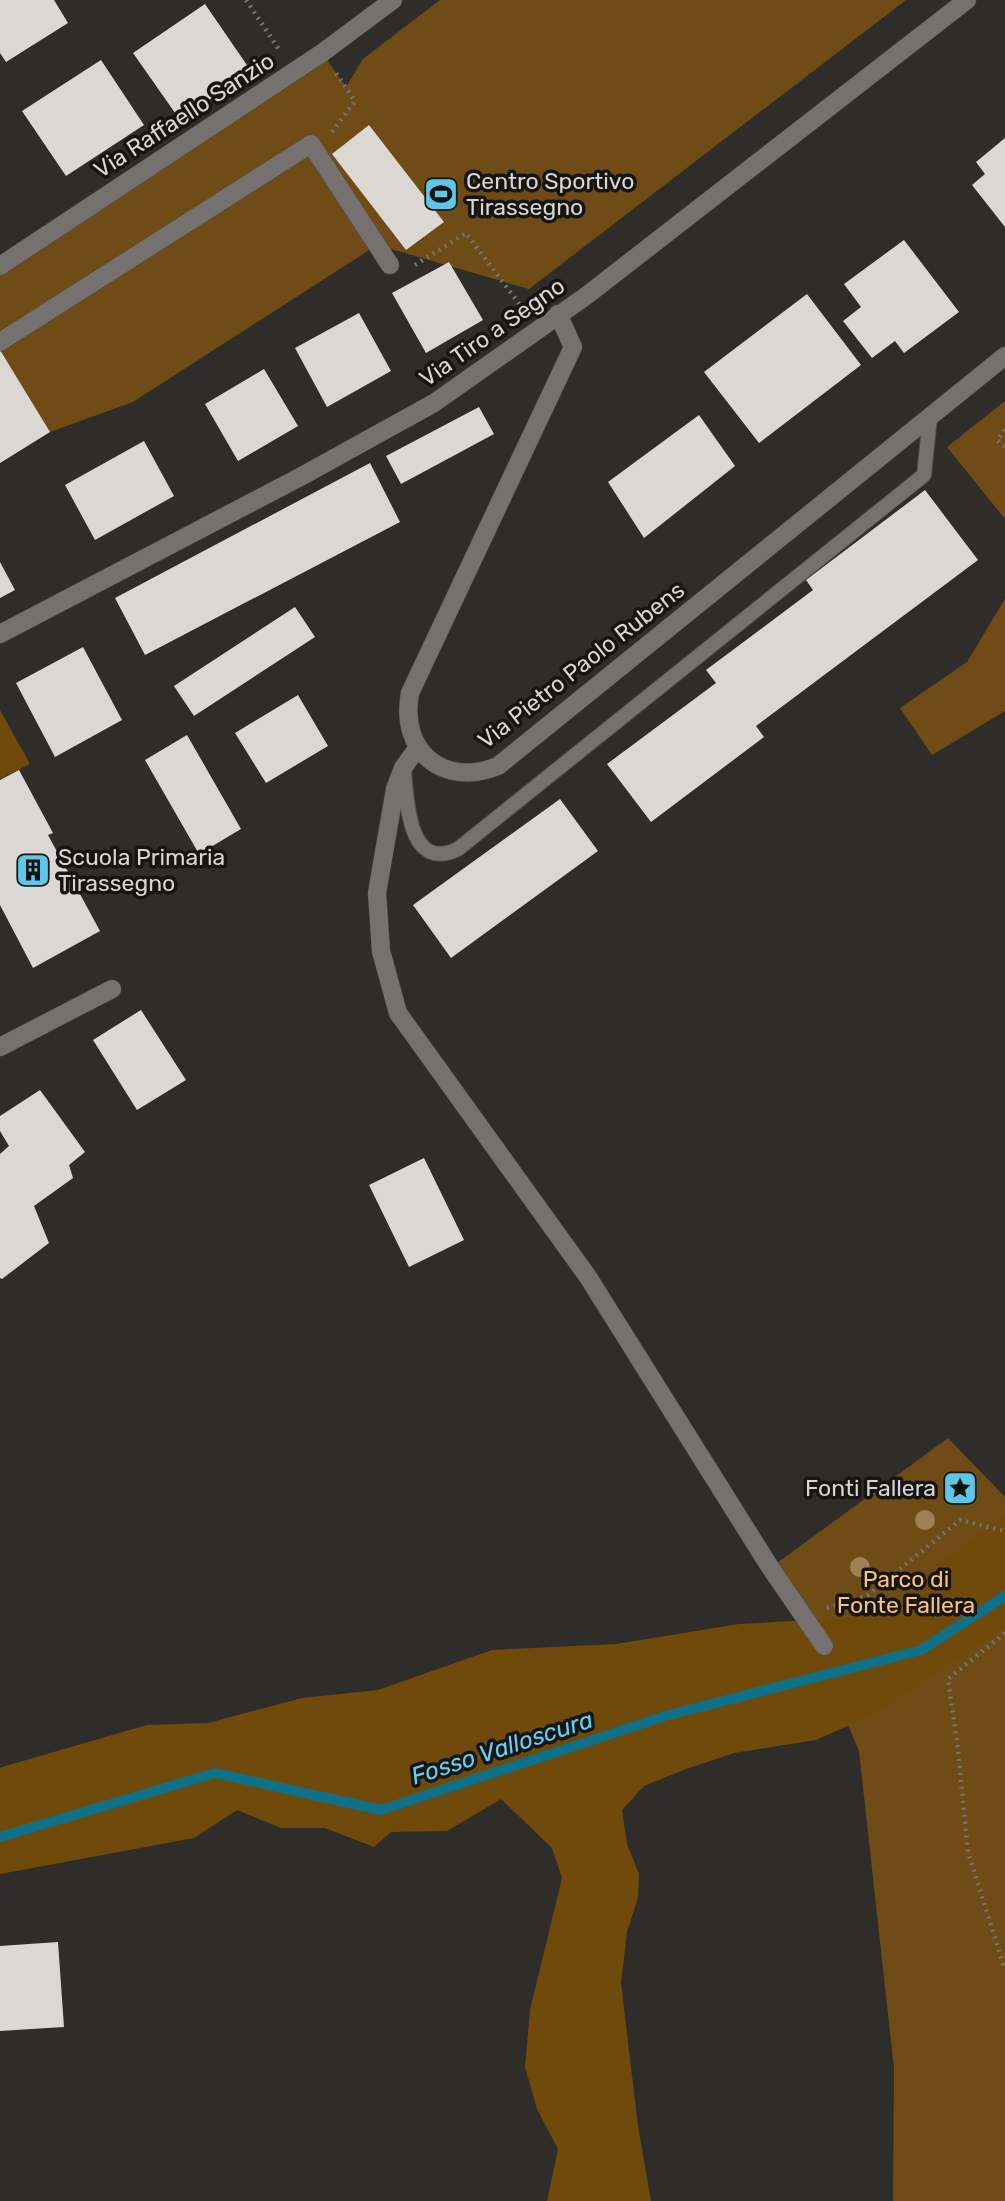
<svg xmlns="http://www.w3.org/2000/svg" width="1005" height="2201" font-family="Rubik,sans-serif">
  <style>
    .green { fill: #6f4c16 }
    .forest { fill: #704a0b }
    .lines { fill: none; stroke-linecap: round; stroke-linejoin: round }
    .stream { stroke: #0e7188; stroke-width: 10 }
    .building { fill: #dbd8d3 }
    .lane-casing { stroke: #4d4b48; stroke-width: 16 }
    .street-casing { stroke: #4d4b48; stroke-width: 19 }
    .secondary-casing { stroke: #4d4b48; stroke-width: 19 }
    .path { stroke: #757470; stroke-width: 4.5; stroke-dasharray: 2 5; stroke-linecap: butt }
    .lane { stroke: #75716e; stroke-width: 14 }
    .street { stroke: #75716e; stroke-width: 18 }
    .secondary { stroke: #75716e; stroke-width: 18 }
    .tree { fill: #9f8054 }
    .labels { text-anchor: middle; stroke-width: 7; stroke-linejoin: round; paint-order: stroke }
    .street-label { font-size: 23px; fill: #d7d6d3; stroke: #161514 }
    .poi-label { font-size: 23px; fill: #d7d6d3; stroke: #161514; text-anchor: start }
    .park-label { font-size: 23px; fill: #fbc377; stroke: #161514 }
    .water-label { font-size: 24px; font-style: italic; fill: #61d3f5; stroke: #161514 }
  </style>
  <rect width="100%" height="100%" fill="#2f2d29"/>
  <path class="green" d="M 440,0 L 906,0 L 529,289 L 377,245 L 133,402 L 50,432 L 0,463 L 0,266 L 322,53 L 346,87 L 363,59 Z
    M 1005,401 L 1005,519 L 947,447 Z
    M 1005,599 L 1005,711 L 932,755 L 900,708 L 967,662 Z
    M 948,1438 L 1005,1497 L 1005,2201 L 893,2201 L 894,2068 L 859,1751 L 818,1654 L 773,1566 Z"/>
  <path class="forest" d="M 0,710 L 30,764 L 0,779 Z
    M 1005,1514 L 1005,1629 L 881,1711 L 816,1740 L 734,1753 L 686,1769 L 644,1786 L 622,1810 L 627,1844 L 639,1874 L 638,1898 L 627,1932 L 621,1983 L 638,2126 L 651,2201 L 547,2201 L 558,2149 L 537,2109 L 525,2067 L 530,2010 L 562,1878 L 552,1848 L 501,1799 L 447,1831 L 391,1832 L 374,1847 L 325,1828 L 281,1828 L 237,1810 L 194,1838 L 0,1874 L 0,1768 L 2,1767 L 147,1725 L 208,1723 L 302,1698 L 378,1690 L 492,1650 L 616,1644 L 739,1624 L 868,1617 Z"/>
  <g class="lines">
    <path class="stream" d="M 0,1837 L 215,1773 L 381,1810 L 665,1716 L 921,1650 L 1005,1596"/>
  </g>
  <path class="building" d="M 0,0 L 54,0 L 68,23 L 6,62 L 0,53 Z
    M 205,4 L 251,71 L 180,120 L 133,53 Z
    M 101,60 L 144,125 L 66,176 L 22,111 Z
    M 369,125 L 444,222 L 406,250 L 332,154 Z
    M 1005,138 L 1005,227 L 972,185 L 985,174 L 976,162 Z
    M 904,240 L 959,312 L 904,353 L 895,341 L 872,358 L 843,321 L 861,307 L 844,284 Z
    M 449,262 L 483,320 L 426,353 L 392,293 Z
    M 807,294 L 861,365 L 759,443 L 704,372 Z
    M 359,313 L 391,371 L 327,407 L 295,348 Z
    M 0,350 L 50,432 L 0,463 Z
    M 264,369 L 298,426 L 238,461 L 205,404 Z
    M 479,407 L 494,434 L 401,484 L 386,456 Z
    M 699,415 L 735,466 L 644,538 L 608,482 Z
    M 144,441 L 174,496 L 95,540 L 65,485 Z
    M 370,463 L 400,522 L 145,655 L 115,598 Z
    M 925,490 L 978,560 L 756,726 L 764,737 L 651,822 L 607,764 L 716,683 L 706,670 L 813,590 L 806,580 Z
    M 0,562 L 15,590 L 0,598 Z
    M 295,607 L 315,637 L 194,716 L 174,686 Z
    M 83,647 L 122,720 L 55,757 L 16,683 Z
    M 298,695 L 328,746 L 266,783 L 235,733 Z
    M 187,735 L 241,829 L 199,854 L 145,760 Z
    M 19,770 L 53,833 L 48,835 L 100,931 L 33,968 L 0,905 L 0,780 Z
    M 560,799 L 598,851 L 451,958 L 413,905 Z
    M 141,1010 L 186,1080 L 137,1110 L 93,1040 Z
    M 40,1090 L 85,1152 L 69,1165 L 73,1178 L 34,1206 L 49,1243 L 2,1279 L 0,1278 L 0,1154 L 9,1146 L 0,1131 L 0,1116 Z
    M 424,1158 L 464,1240 L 409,1267 L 369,1185 Z
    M 58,1942 L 64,2027 L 0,2031 L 0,1946 Z"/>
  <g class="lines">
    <g class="lane-casing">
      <path id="lane" d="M 404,770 C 407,801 408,873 458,849 L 924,475 L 930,417"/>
    </g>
    <g class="street-casing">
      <path id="street" d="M 0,266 L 322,53 L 393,0
        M 558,314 L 573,347 L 410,693 C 399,752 444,788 498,766 L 1005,356
        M 0,342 L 311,144 L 390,265
        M 418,747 L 403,768 L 395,789 L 377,893 L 381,951 L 398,1013 L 588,1277 L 768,1564 L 824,1646
        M 0,1047 L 112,989"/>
    </g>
    <g class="secondary-casing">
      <path id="secondary" d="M 0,634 L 302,476 L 434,403 L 586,296 L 967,0"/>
    </g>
    <path class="path" d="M 246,0 L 280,51
      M 332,132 L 355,101 L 336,73
      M 415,265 L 466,233 L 523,309
      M 1005,430 L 997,440 L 1005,447
      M 827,1608 L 868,1595 L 960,1520 L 1005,1531
      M 1005,1633 L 948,1679 L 958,1749 L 968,1852 L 1005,1970"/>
    <use href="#lane" class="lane"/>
    <use href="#street" class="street"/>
    <use href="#secondary" class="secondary"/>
  </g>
  <g class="tree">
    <circle cx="925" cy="1520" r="10"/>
    <circle cx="860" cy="1567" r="10"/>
  </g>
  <defs>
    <g id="stadium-square" transform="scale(1.75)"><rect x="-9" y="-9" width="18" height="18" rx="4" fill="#5cc7e7" stroke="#161514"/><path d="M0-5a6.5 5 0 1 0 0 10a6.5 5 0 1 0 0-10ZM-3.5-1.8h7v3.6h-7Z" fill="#111"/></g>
    <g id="building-square" transform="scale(1.75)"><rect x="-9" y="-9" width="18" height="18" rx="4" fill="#5cc7e7" stroke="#161514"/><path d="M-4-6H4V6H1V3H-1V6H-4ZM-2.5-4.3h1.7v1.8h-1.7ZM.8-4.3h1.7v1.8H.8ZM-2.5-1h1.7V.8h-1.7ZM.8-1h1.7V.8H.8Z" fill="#111"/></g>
    <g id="sight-square" transform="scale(1.75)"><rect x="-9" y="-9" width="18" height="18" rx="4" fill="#5cc7e7" stroke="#161514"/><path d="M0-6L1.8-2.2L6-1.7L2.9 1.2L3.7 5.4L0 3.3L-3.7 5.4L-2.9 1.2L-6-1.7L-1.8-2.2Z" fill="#111"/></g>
  </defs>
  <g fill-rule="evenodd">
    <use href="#stadium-square" x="441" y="194"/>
    <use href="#building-square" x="33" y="870"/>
    <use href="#sight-square" x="960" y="1488"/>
  </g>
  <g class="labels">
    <g class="street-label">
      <text transform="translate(184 115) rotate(-33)" y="8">Via Raffaello Sanzio</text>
      <text transform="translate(492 332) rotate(-35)" y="8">Via Tiro a Segno</text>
      <text transform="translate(581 665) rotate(-38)" y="8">Via Pietro Paolo Rubens</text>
    </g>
    <g class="poi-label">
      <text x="466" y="189">Centro Sportivo<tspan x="466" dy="26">Tirassegno</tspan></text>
      <text x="58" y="865">Scuola Primaria<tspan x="58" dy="26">Tirassegno</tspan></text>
      <text x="936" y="1496" text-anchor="end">Fonti Fallera</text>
    </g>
    <g class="park-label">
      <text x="906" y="1587">Parco di<tspan x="906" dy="26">Fonte Fallera</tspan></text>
    </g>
    <g class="water-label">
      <text transform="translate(502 1748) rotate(-18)" y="8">Fosso Valloscura</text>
    </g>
  </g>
</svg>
